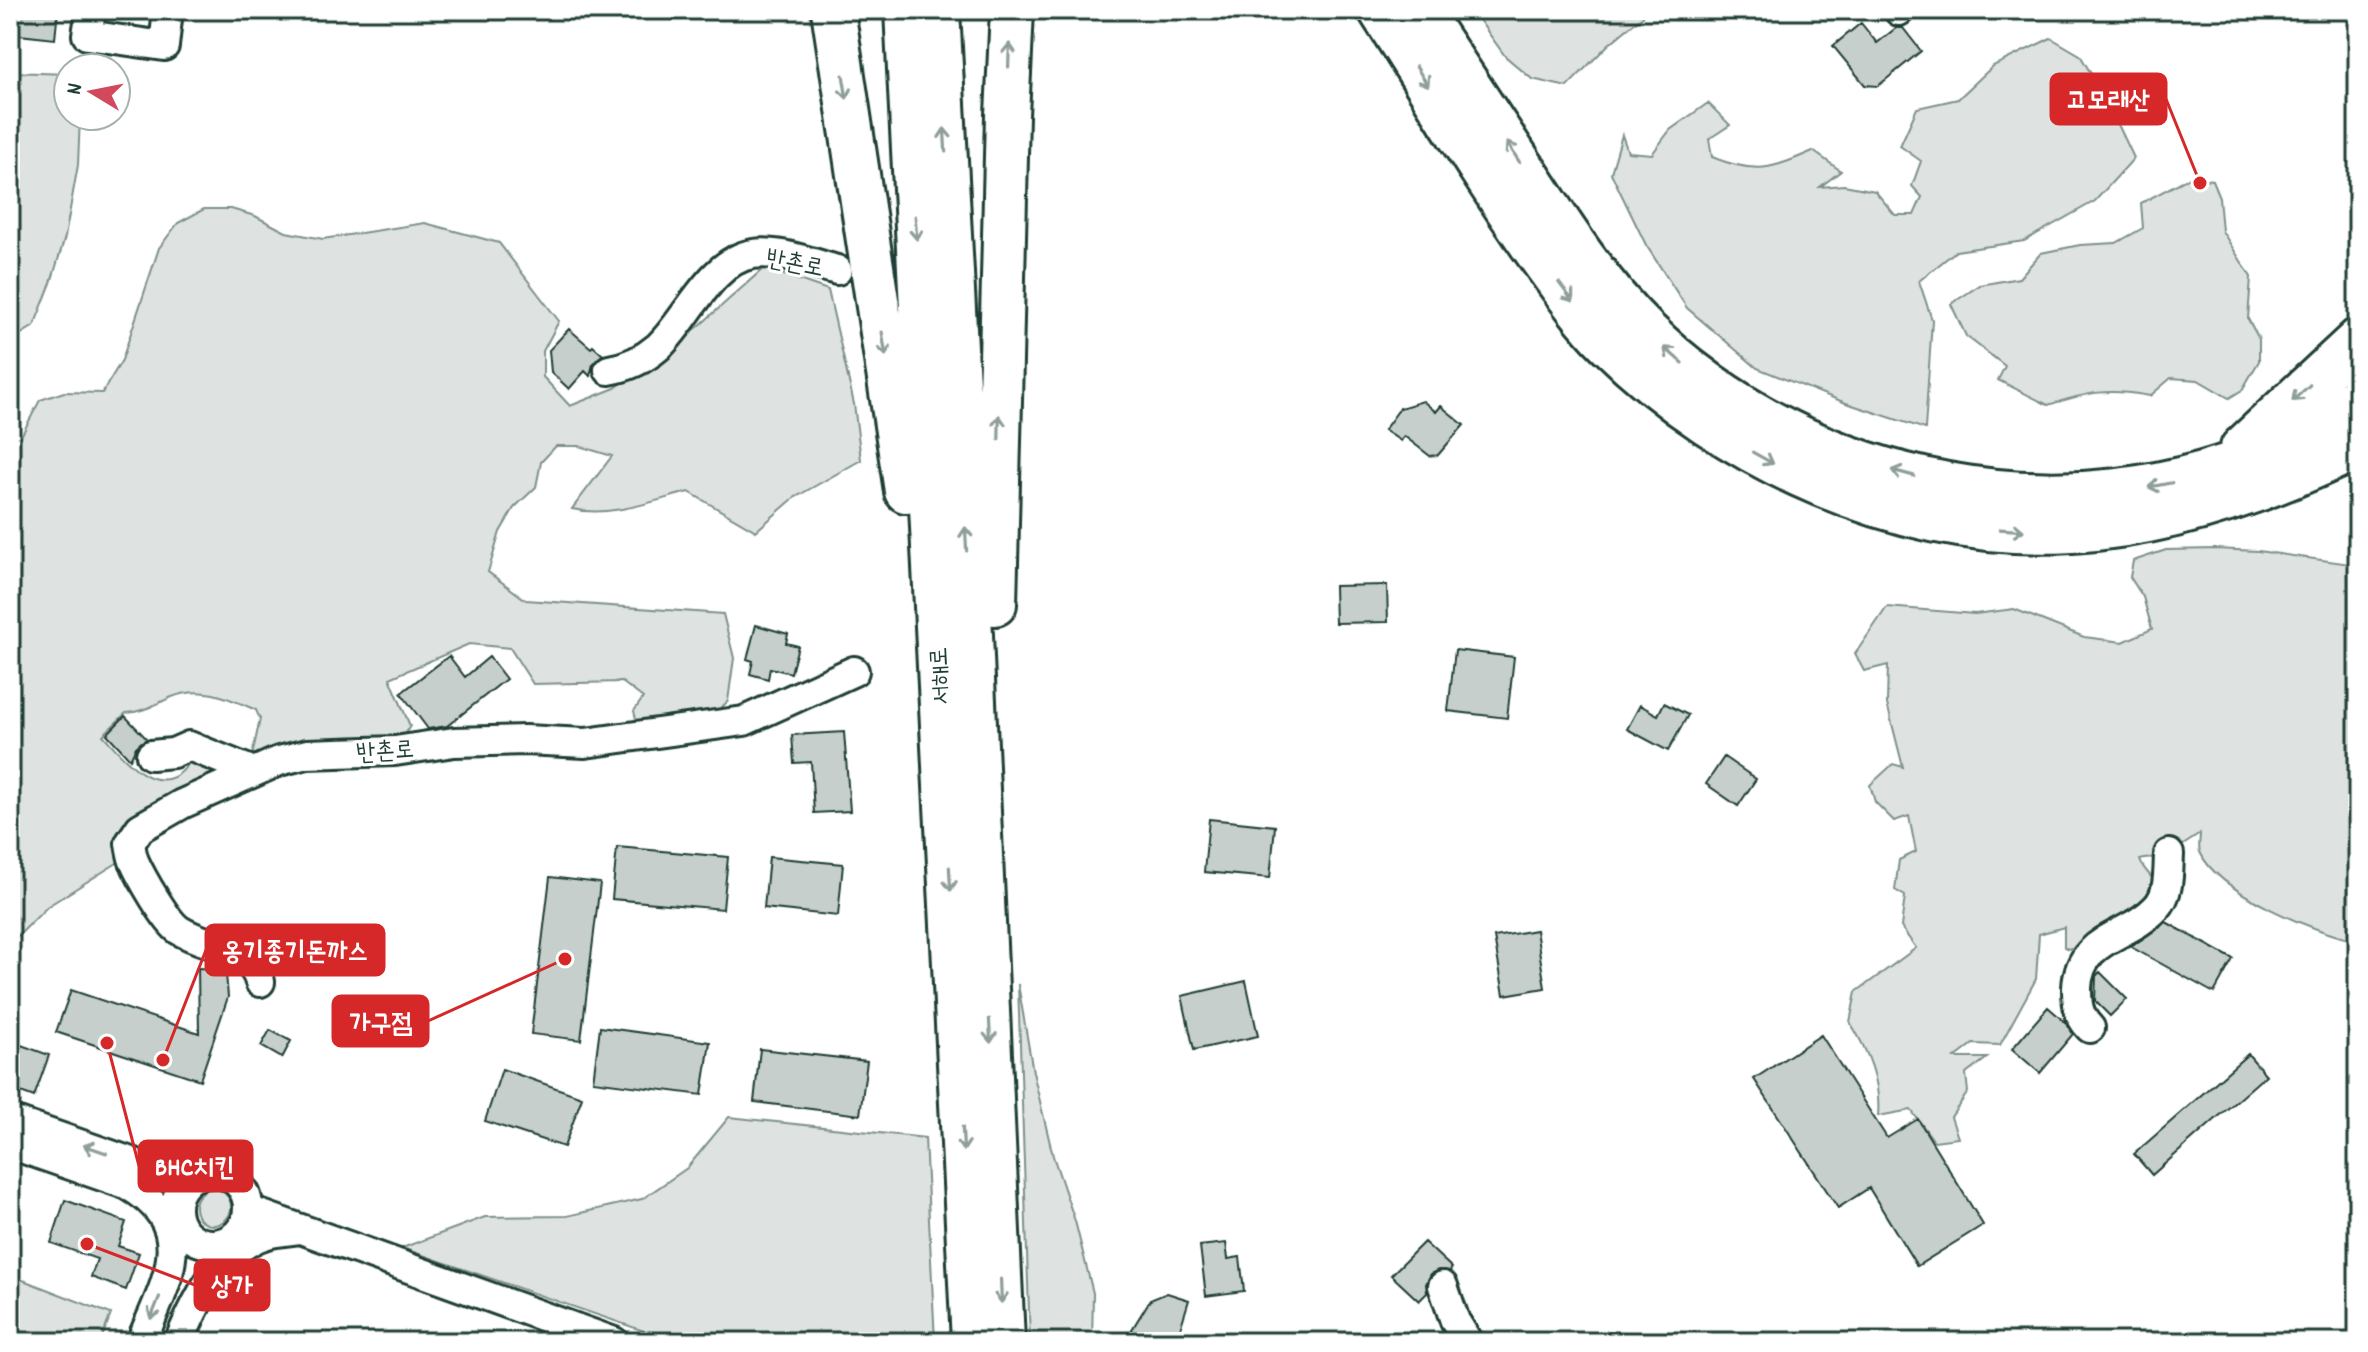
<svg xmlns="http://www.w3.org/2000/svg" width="2368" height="1352" font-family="Dekko,'Poor Story',sans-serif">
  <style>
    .green { fill: #dee3e2; stroke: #7e908b; stroke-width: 2 }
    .building { fill: #c7cfcc; stroke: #1f3d34; stroke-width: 2 }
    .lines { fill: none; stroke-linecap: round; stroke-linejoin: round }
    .minor-casing { stroke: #1f3d34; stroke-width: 34 }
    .highway-casing { stroke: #1f3d34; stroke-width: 48 }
    .minor { stroke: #fff; stroke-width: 28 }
    .highway { stroke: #fff; stroke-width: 42 }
    .oneway { stroke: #8f9e9a }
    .labels { text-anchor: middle; stroke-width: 6; stroke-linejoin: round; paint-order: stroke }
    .street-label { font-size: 24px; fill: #1f3d34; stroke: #fff }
    .leader { fill: none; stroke: #d62828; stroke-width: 3 }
    .callout-dot { fill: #d62828; stroke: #fff; stroke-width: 3 }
    .callout { fill: #d62828; stroke: #d62828; stroke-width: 3 }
    .callout-label { font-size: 26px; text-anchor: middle; font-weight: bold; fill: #fff }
  </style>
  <rect width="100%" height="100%" fill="#fff"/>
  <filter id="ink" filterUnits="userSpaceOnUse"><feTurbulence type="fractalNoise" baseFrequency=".0125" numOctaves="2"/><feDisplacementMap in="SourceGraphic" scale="16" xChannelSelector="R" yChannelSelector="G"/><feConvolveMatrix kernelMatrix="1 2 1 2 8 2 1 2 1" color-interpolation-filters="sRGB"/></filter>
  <g filter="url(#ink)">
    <path class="green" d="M 1472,10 L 1650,10 L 1608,45 L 1567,87 L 1532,79 L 1505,56 Z
      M 2051,38 L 2080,55 L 2106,99 L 2134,158 L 2095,201 L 2024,241 L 1956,251 L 1919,281 L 1932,320 L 1925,429 L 1846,403 L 1757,368 L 1687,308 L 1646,245 L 1611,173 L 1622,135 L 1628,152 L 1652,154 L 1670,130 L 1708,103 L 1730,125 L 1709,139 L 1712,157 C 1757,175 1771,169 1813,151 L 1841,171 L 1820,187 L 1844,185 L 1875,191 L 1895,215 L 1914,215 L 1922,197 L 1912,186 L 1921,161 L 1900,146 L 1917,108 L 1958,99 L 1993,66 Z
      M 10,72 L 68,74 L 68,116 L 80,116 L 78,165 L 65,237 L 51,283 L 34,326 L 10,341 Z
      M 2190,177 L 2212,180 L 2219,197 L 2222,231 L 2251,277 L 2248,319 L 2259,339 L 2259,361 L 2242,390 L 2229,398 L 2198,380 L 2171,378 L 2150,396 C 2108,388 2089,392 2048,405 L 1998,380 L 2005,366 L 1966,336 L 1951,304 L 1980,285 L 2019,278 L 2041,253 L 2080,245 L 2116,243 L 2143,228 L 2141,203 Z
      M 204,209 L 231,209 L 255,216 L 286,232 L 323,239 L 425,223 L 499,243 L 559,321 L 543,351 L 543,377 L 570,406 L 615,388 L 698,327 L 764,268 L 828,290 L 854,404 L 861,460 L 794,498 L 756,531 L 689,492 C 652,501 610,518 572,509 L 612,456 L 579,446 L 556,446 L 541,462 L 536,487 L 514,508 L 500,532 L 488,572 L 526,600 L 723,614 L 734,658 L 728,701 L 718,711 L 637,723 L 634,711 L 643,698 L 622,682 L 533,684 L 510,648 L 469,644 L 390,678 L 410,726 L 402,739 L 261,761 L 252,756 L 260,719 L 256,710 C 228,698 203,685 172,697 C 155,704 144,712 126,713 L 103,735 C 120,753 151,796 180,773 C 185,770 188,762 191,758 L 239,779 L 182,804 L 125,858 L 48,906 L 10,944 L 10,491 L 18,442 L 40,400 L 64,392 L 102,393 L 122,360 L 159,248 L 178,223 Z
      M 2215,549 L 2258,551 L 2358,565 L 2358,941 C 2316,933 2218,893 2200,852 C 2198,847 2200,840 2200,834 L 2169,854 L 2140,860 C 2144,874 2158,877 2157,893 L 2090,942 L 2068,949 L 2064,947 L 2064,927 L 2039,934 L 2036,979 L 2000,1045 L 1973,1044 L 1955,1058 L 1987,1058 L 1966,1074 L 1968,1092 L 1951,1117 L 1958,1138 L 1934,1141 L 1911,1110 L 1878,1116 C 1881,1081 1868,1051 1850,1022 L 1856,992 L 1916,948 L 1901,927 L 1905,896 L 1895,890 L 1899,860 L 1916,852 L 1909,816 L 1894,821 L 1875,802 L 1870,785 L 1893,764 L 1903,767 L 1887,704 L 1888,665 L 1864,671 L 1855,654 L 1887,607 L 1975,614 L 2014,609 L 2084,637 L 2123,642 L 2152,629 L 2143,597 L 2130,577 L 2133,561 L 2166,550 Z
      M 1018,984 L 1033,1072 L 1053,1156 L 1075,1221 L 1093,1293 L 1092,1342 L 1030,1342 Z
      M 729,1117 L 925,1138 L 935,1342 L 676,1342 L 402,1248 L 485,1217 L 567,1216 L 642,1199 L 687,1168 Z
      M195 1207a18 18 0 1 1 36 0a18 18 0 1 1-36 0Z
      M 10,1275 L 111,1314 L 100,1342 L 10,1342 Z"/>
    <path class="building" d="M 10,10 L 58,10 L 55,39 L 10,34 Z
      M 1861,23 L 1877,43 L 1896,28 L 1903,28 L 1921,51 L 1878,86 L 1865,85 L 1833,46 Z
      M 569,329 L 591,348 L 593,346 L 603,355 L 593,364 L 590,376 L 585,371 L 569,389 L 551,372 L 549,350 Z
      M 1423,401 L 1436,412 L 1441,406 L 1464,425 L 1438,455 L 1430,456 L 1404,436 L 1401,441 L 1384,430 L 1400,408 Z
      M 1387,585 L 1388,622 L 1335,623 L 1334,586 Z
      M 756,625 L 788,634 L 786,643 L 798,646 L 791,673 L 770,668 L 768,679 L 750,674 L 753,661 L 747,659 Z
      M 1455,650 L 1514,657 L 1507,718 L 1448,711 Z
      M 449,656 L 465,677 L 489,657 L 506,679 L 447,726 L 428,729 L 401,693 Z
      M 1664,703 L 1688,715 L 1668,751 L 1627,729 L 1640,705 L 1658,715 Z
      M 125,716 L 147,739 L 136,747 L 130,759 L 107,734 Z
      M 844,732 L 850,811 L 814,813 L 811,762 L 794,763 L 792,735 Z
      M 1724,757 L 1756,779 L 1738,806 L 1706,784 Z
      M 1209,819 L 1275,826 L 1270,878 L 1204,872 Z
      M 617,847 L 728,857 L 723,909 L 612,899 Z
      M 769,857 L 843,864 L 838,916 L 764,908 Z
      M 550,877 L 600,883 L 581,1040 L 531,1034 Z
      M 2166,922 L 2233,959 L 2214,993 L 2131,947 Z
      M 1536,930 L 1545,988 L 1504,995 L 1494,937 Z
      M 198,968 L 218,969 L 218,974 L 226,974 L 228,997 L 200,1080 L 56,1032 L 71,990 L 199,1033 Z
      M 2100,972 L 2127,999 L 2110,1016 L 2095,1001 L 2096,976 Z
      M 1246,981 L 1258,1036 L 1194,1050 L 1182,996 Z
      M 2048,1007 L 2065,1022 L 2073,1034 L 2040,1073 L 2012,1049 Z
      M 600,1027 L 710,1042 L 702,1095 L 593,1081 Z
      M 270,1030 L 291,1041 L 282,1058 L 261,1046 Z
      M 1821,1035 L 1887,1138 L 1918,1119 L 1983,1225 L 1917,1266 L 1869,1188 L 1838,1208 L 1754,1079 Z
      M 10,1041 L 49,1055 L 34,1097 L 10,1088 Z
      M 760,1049 L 867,1061 L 860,1115 L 754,1102 Z
      M 2248,1054 L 2266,1075 L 2152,1175 L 2134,1154 Z
      M 502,1069 L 582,1097 L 564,1147 L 485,1121 Z
      M 65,1200 L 126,1222 L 118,1246 L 139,1253 L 126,1290 L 91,1277 L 97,1259 L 51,1243 Z
      M 1424,1242 L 1452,1268 L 1450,1271 L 1438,1270 L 1431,1274 L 1426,1284 L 1427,1293 L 1419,1301 L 1391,1275 Z
      M 1226,1243 L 1228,1259 L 1240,1257 L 1244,1291 L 1206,1296 L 1200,1246 Z
      M 1167,1293 L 1189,1300 L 1176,1342 L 1138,1342 L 1141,1334 L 1131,1331 L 1150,1300 Z"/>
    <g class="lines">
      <g class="minor-casing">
        <path id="minor" d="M 91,10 L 87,35 L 164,46 L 168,10
          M 1899,11 L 1900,10
          M 609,370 C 627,367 643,360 658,347 C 686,322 711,260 753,254 C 779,250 811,263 837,270
          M 151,755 L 173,753 L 189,746 L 254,772
          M 260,982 C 250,945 207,948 179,930 C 166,921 141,877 134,861 C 132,856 131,849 130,843 L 140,828 L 182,804 L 279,761 L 307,754 L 395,751 L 454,742 L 525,740 L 585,743 L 744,721 L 854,671
          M 2090,1028 C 2078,1016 2077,1004 2077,988 C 2079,936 2127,939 2156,908 C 2170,894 2168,872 2169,854
          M 10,1120 L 160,1172 L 197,1176
          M 10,1144 L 128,1185 C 201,1227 166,1282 141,1342
          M176 1208a36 36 0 1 1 72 0a36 36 0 1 1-72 0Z
          M 248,1210 L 614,1342
          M 1443,1286 L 1455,1321 L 1468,1342
          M 179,1342 C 196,1301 221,1247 267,1234 C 277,1231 288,1231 298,1229"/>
      </g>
      <g class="highway-casing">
        <path id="highway" d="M 833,10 L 906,491
          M 906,10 L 973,1342
          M 938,10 L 969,591 L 1003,1342
          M 1380,10 C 1433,93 1483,177 1540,257 C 1561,286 1582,317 1608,343 C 1726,460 1903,541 2072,531 C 2170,525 2270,490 2358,447
          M 1419,10 C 1455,64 1490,118 1526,172 C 1562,227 1598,284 1646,331 C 1807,490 2075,542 2280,444 C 2307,430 2334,417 2358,398
          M 2242,448 L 2358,340
          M 995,604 L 1007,115 L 1012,10"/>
      </g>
      <use href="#minor" class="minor"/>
      <use href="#highway" class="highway"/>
    </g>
    <defs><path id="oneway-shaft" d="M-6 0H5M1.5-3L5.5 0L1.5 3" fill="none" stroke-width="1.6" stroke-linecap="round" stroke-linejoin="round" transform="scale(2)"/></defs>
    <g class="oneway">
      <use href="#oneway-shaft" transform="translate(1009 55) rotate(-88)"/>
      <use href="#oneway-shaft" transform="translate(1422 76) rotate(58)"/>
      <use href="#oneway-shaft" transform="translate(845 87) rotate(81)"/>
      <use href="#oneway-shaft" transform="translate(945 140) rotate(-93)"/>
      <use href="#oneway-shaft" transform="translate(1513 152) rotate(-123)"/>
      <use href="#oneway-shaft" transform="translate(916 228) rotate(86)"/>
      <use href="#oneway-shaft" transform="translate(1566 292) rotate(53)"/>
      <use href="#oneway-shaft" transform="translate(884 344) rotate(81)"/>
      <use href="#oneway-shaft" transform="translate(1673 355) rotate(-139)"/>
      <use href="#oneway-shaft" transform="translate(2301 393) rotate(137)"/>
      <use href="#oneway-shaft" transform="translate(999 427) rotate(-89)"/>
      <use href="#oneway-shaft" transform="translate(1763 458) rotate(29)"/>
      <use href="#oneway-shaft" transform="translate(1903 473) rotate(-165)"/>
      <use href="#oneway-shaft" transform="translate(2160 485) rotate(169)"/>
      <use href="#oneway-shaft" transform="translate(2012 530) rotate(4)"/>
      <use href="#oneway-shaft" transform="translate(966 539) rotate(-93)"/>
      <use href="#oneway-shaft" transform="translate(950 879) rotate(87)"/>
      <use href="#oneway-shaft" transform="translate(990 1031) rotate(87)"/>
      <use href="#oneway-shaft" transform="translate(963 1139) rotate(87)"/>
      <use href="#oneway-shaft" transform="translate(95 1149) rotate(-161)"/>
      <use href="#oneway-shaft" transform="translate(1001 1291) rotate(88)"/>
      <use href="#oneway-shaft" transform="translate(155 1308) rotate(112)"/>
    </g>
  </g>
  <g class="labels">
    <g class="street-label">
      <text transform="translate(795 262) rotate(11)" y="8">반촌로</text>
      <text transform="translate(939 676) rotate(-93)" y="8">서해로</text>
      <text transform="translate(385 750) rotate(-4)" y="8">반촌로</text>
    </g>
  </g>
  <path class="leader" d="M2200 183L2166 99M163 1060L206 950M565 959L428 1021M107 1043L139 1166M87 1244L195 1285"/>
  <g class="callout-dot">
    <circle cx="2200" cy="183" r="8"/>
    <circle cx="163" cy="1060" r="8"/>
    <circle cx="565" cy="959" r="8"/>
    <circle cx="107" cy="1043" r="8"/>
    <circle cx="87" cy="1244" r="8"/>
  </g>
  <g class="callout">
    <rect x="2051" y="74" width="115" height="50" rx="8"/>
    <rect x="206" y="925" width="178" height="50" rx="8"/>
    <rect x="333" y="996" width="95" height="50" rx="8"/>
    <rect x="139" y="1141" width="113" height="50" rx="8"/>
    <rect x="195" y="1260" width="74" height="50" rx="8"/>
  </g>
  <g class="callout-label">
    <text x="2108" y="108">고모래산</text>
    <text x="295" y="959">옹기종기돈까스</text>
    <text x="381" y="1031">가구점</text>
    <text x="195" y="1175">BHC치킨</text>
    <text x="232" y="1294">상가</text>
  </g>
  <rect width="2368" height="1352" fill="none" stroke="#fff" stroke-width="40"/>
  <rect x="20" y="20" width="2328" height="1312" fill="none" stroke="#1f3d34" stroke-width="3" filter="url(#ink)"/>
  <g transform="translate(92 92) rotate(280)"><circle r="38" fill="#ffffff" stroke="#a5b1ae" stroke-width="2"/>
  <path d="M0-6L14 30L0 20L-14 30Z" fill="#d1495b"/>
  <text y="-12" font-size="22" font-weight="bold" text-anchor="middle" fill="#1f3d34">N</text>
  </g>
</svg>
